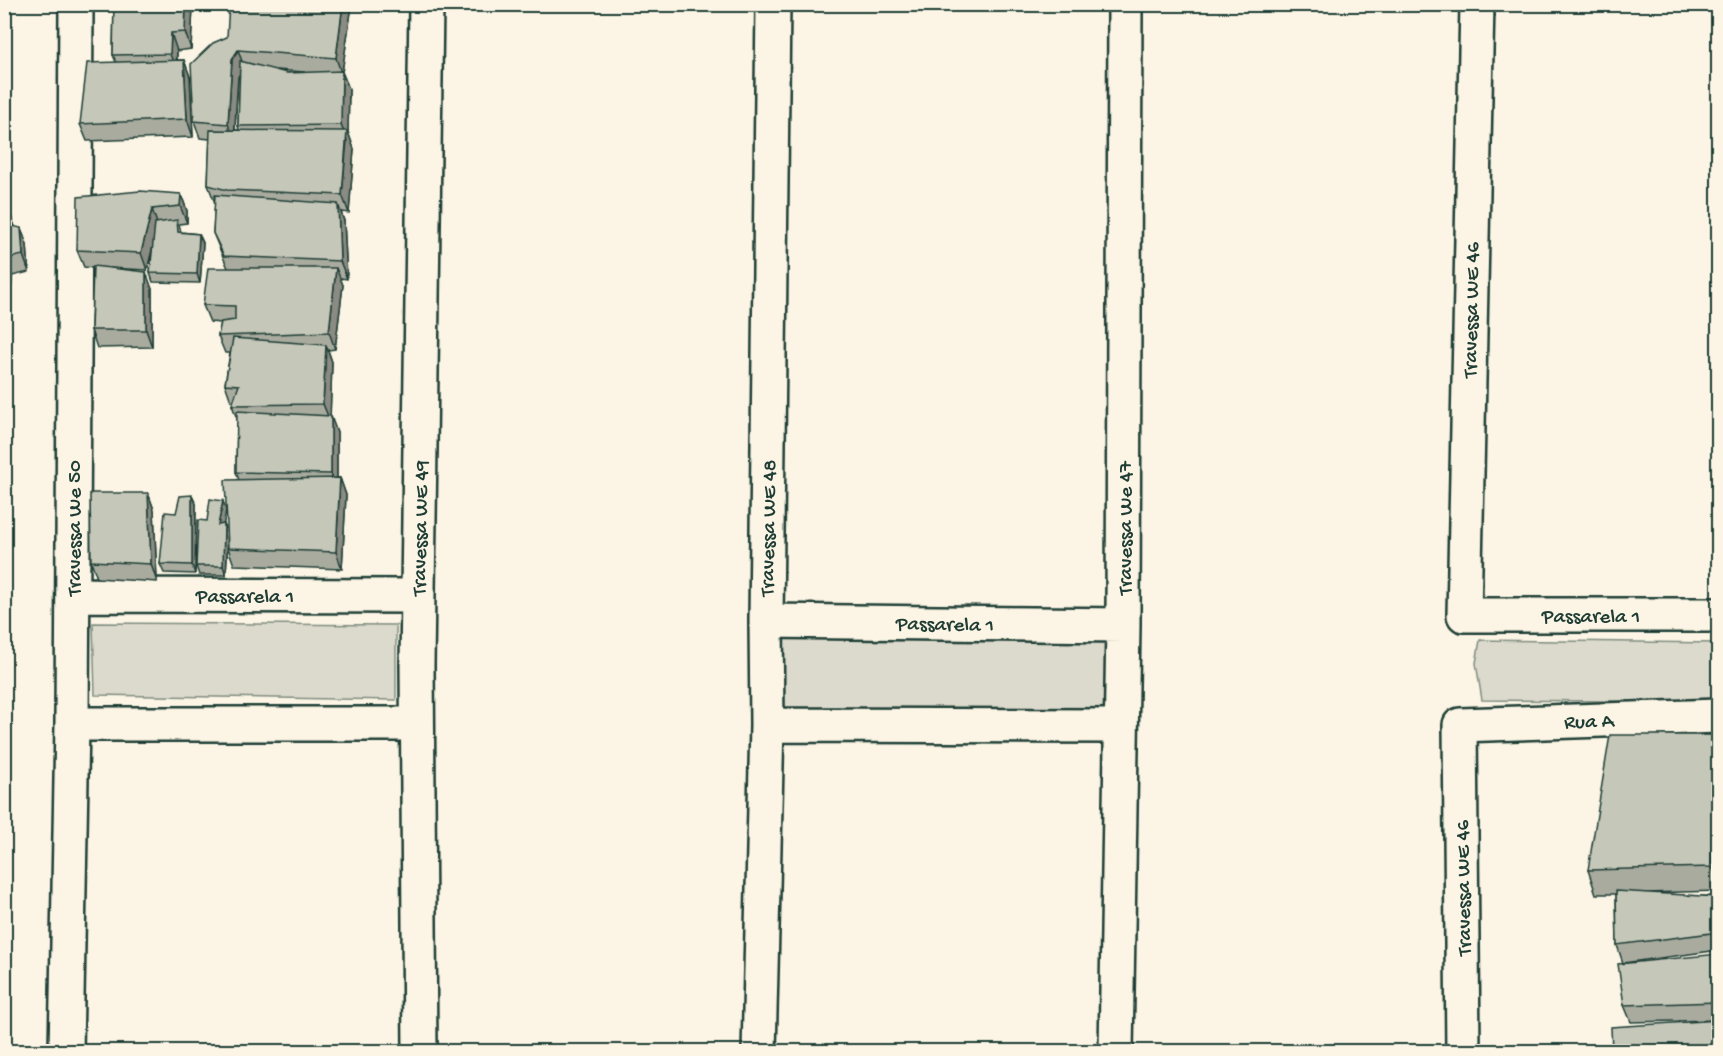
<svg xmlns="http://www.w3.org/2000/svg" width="1723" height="1056" font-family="'Gochi Hand',sans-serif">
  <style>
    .green { fill: #dcdacc; stroke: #7e8c80; stroke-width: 1.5 }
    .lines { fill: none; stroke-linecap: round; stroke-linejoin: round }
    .minor-casing { stroke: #1f3d34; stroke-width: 38 }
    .minor { stroke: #fcf5e5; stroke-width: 33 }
    .wall { fill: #a9ab9f; stroke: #1f3d34; stroke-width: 1.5; fill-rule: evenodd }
    .shaded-wall { fill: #8a8b82; stroke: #1f3d34; stroke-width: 1.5 }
    .building { fill: #c5c7b9; stroke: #1f3d34; stroke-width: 1.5 }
    .labels { text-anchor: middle; stroke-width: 6; stroke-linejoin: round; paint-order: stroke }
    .street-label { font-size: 21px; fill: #1f3d34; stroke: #fcf5e5 }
  </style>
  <rect width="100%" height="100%" fill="#fcf5e5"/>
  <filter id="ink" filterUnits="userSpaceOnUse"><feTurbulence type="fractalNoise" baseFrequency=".0167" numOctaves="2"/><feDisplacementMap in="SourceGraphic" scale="12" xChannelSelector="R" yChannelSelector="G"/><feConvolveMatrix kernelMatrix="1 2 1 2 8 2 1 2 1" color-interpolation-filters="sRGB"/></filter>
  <g filter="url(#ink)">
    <path class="green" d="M 766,621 L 1123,625 L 1121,726 L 767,725 Z
      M 93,623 L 396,625 L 396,700 L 95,695 Z
      M 1480,640 L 1718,643 L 1718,702 L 1482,700 L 1476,663 Z"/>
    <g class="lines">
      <g class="minor-casing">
        <path id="minor" d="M 1477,4 L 1464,615 L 1718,615
          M 73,595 L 418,596
          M 766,621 L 1123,625
          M 72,724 L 416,724
          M 767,725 L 1121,726
          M 66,1052 L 72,724 L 76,4
          M 420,1052 L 417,666 L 426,4
          M 759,1052 L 767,725 L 766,621 L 773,4
          M 1116,1052 L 1123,625 L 1125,4
          M 1463,1052 L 1460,725 L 1718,716"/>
      </g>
      <use href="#minor" class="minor"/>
    </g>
    <path class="wall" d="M 114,4 L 193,4 L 191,49 L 177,51 L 177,60 L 184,60 L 190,77 L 193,137 L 87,141 L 80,124 L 116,62 L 113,55 Z
      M 237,4 L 351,4 L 352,5 L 342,72 L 349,89 L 348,132 L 354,149 L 349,213 L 341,212 L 344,221 L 347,279 L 340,278 L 343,285 L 335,349 L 328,350 L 332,362 L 330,416 L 337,433 L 337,478 L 340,478 L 346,495 L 342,569 L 234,565 L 228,548 L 228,539 L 226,575 L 199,575 L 196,566 L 207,521 L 226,510 L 223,524 L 227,532 L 239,480 L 236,472 L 237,419 L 232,405 L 233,402 L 231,401 L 225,384 L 230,353 L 225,353 L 218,336 L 221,323 L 210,322 L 203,305 L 228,268 L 220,250 L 213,233 L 215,203 L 208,185 L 210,139 L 200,138 L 194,121 L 227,37 ZM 276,70 L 305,72 L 287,73 ZM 240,74 L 238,126 L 239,130 L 235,130 L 238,77 Z
      M 181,194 L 187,211 L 187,223 L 179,224 L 181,232 L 199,234 L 203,243 L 200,283 L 153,282 L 150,273 L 152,251 L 147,270 L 109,268 L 152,289 L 152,347 L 97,348 L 91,330 L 93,268 L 84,267 L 77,250 Z
      M 4,210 L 27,245 L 29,272 L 12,276 L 6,373 L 4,374 Z
      M 148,493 L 154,510 L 157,582 L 97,578 L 91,561 Z
      M 196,504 L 195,574 L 164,573 L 160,564 L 176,513 Z
      M 1714,735 L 1719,748 L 1719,891 L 1645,893 L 1719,897 L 1719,950 L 1623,963 L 1617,945 L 1616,894 L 1596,894 L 1588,870 Z
      M 1719,954 L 1719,1052 L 1716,1020 L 1631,1022 L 1624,1005 Z"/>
    <path class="shaded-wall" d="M 186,4 L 193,4 L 191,49 L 185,32 Z
      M 343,4 L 351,4 L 352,5 L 342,72 L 349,89 L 348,132 L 354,149 L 349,213 L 342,195 L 347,140 L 341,125 L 342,75 L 336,58 Z
      M 171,33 L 177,51 L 176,71 L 170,54 Z
      M 238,50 L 244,67 L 238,77 L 234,141 L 228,124 L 232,59 Z
      M 184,60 L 190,77 L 193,137 L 187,119 Z
      M 181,194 L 187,211 L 187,223 L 180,206 Z
      M 338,204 L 344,221 L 347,279 L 340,261 Z
      M 152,209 L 158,226 L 147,270 L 141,253 Z
      M 9,211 L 16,229 L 8,225 Z
      M 21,228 L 27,245 L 29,272 L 23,255 Z
      M 199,234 L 203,243 L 200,283 L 197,274 Z
      M 6,259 L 12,276 L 6,373 L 4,369 L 4,283 Z
      M 336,268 L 343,285 L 335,349 L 329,332 Z
      M 146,272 L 152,289 L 152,347 L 146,330 Z
      M 326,345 L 332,362 L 330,421 L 323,404 Z
      M 331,416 L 337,433 L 337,491 L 331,474 Z
      M 340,478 L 346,495 L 342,569 L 336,552 Z
      M 148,493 L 154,510 L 157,582 L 151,564 Z
      M 192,495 L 196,504 L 195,574 L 192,565 Z
      M 223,501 L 226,510 L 222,534 L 218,525 Z
      M 224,524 L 228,533 L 226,575 L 223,566 Z
      M 1714,735 L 1719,748 L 1719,884 L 1712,867 Z"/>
    <path class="building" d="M 114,4 L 186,4 L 185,32 L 171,33 L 170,54 L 113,55 Z
      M 229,4 L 234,4 L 237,6 L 237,4 L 343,4 L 336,58 L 238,50 L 232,59 L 228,124 L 194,121 L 191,64 L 213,43 L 227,37 Z
      M 184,60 L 187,119 L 80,124 L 87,63 Z
      M 240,61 L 287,73 L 342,71 L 341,125 L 238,126 Z
      M 210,130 L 347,131 L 342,195 L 227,190 L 208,185 Z
      M 140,191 L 181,194 L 180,206 L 152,209 L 141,253 L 77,250 L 78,197 Z
      M 215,195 L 338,204 L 340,261 L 224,256 L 213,233 Z
      M 4,210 L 9,211 L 8,225 L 21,228 L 23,255 L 6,259 L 4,283 Z
      M 177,220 L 178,232 L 199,234 L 197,274 L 150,273 L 155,223 Z
      M 93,266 L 146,272 L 146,330 L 91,330 Z
      M 208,268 L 336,268 L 329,332 L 218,336 L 221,322 L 235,320 L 235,306 L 203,305 Z
      M 233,338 L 326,345 L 323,404 L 232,405 L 239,385 L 225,384 Z
      M 237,411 L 331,416 L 331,474 L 236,472 Z
      M 340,478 L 336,552 L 228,548 L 225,480 Z
      M 90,493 L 148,493 L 151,564 L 91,561 Z
      M 192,495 L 192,565 L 160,564 L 165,512 L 176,513 L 180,496 Z
      M 210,499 L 223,501 L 218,525 L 224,524 L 223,566 L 196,566 L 198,520 L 207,521 Z
      M 1610,735 L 1714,735 L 1712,867 L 1588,870 Z
      M 1616,891 L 1719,897 L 1719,932 L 1617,945 Z
      M 1719,954 L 1719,1002 L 1624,1005 L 1618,964 Z
      M 1719,1020 L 1719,1052 L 1612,1052 L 1611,1027 Z"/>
  </g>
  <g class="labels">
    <g class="street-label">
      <text transform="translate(1470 310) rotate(-89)" y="7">Travessa WE 46</text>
      <text transform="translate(73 528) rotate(-90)" y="7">Travessa We 50</text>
      <text transform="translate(419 528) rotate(-89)" y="7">Travessa WE 49</text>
      <text transform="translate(767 528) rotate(-89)" y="7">Travessa WE 48</text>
      <text transform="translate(1124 528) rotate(-90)" y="7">Travessa We 47</text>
      <text x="245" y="602">Passarela 1</text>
      <text x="1591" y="622">Passarela 1</text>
      <text transform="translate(945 623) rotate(1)" y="7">Passarela 1</text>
      <text transform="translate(1589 720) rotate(-2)" y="7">Rua A</text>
      <text transform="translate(1462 888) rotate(-91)" y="7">Travessa WE 46</text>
    </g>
  </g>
  <rect width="1723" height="1056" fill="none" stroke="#fcf5e5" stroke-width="24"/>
  <rect x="12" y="12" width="1699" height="1032" fill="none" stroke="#1f3d34" stroke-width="2" filter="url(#ink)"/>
</svg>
